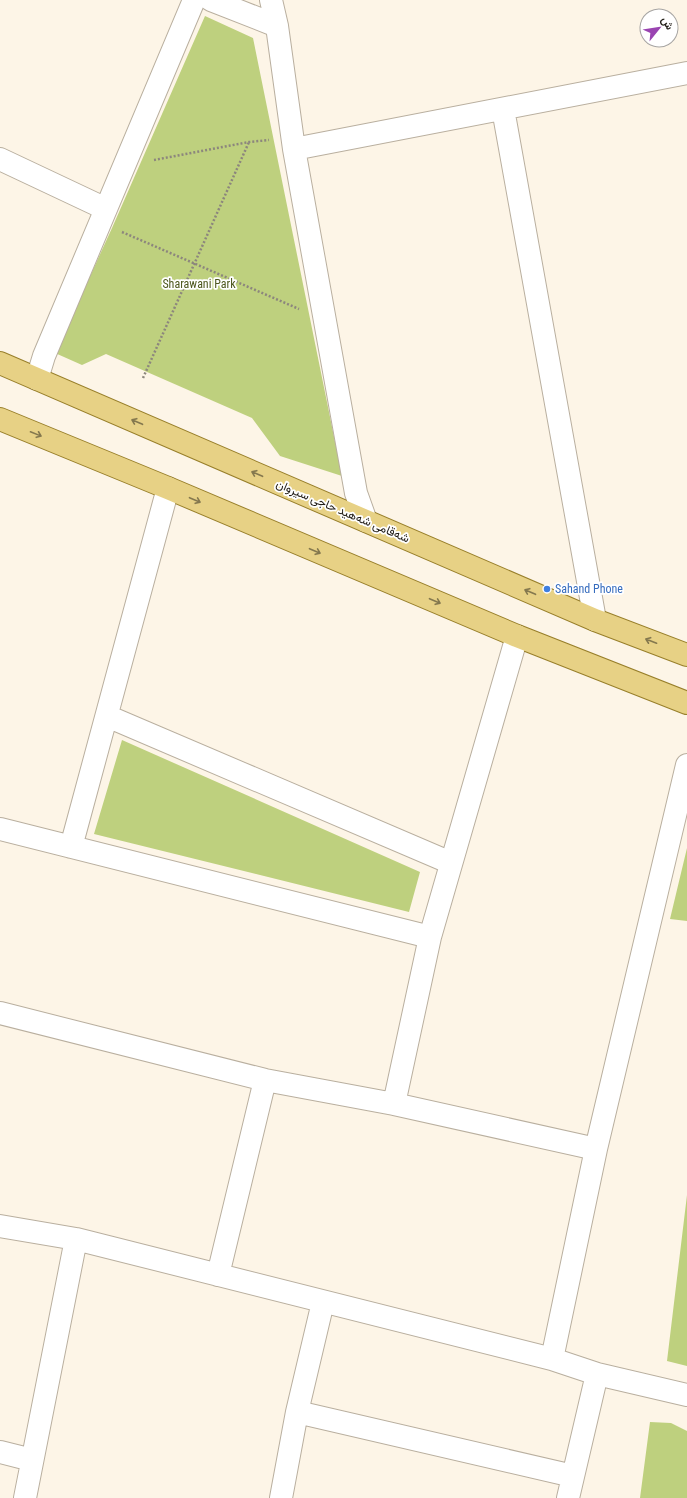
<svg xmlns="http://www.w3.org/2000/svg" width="687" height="1498" font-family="'Roboto Condensed',Vazirmatn,sans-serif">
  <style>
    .green { fill: #bed07e }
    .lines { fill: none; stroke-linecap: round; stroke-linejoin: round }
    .minor-casing { stroke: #b9af9f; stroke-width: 24 }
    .major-casing { stroke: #987f2a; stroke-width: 24 }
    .path { stroke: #8c867d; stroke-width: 2.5; stroke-dasharray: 2 2; stroke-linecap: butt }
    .minor { stroke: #fff; stroke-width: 22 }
    .major { stroke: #e7d185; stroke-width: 22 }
    .oneway { stroke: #84784e }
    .shop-dot { fill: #3f7fe0; stroke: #fff; stroke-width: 1.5 }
    .labels { text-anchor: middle; stroke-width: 3.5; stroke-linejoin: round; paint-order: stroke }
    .park-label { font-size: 12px; fill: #4e581e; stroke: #fff }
    .street-label { font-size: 12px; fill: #221e18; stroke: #fff }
    .shop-label { font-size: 12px; fill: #366cbe; stroke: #fff; text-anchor: start }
  </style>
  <rect width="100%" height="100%" fill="#fdf5e7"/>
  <path class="green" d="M 205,16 L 253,38 L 342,476 L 280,456 L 252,418 L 106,354 L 82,365 L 55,353 L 112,228 Z
    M 122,740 L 420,872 L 409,912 L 94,834 Z
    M 687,848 L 687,921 L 670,919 Z
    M 687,1195 L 687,1366 L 667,1361 Z
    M 650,1422 L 671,1423 L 687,1431 L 687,1498 L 640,1498 Z"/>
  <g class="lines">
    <g class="minor-casing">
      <path id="minor" d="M 211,0 L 277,26
        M 271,0 L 277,26 L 294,149 L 356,493 L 366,521
        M 503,109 L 595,620
        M 294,149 L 687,73
        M 0,159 L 106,209
        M 37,379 L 44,356 L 194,0
        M 107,716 L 451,863
        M 0,829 L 430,937
        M 71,847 L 168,488
        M 0,1013 L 265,1080 L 394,1104 L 596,1149
        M 394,1104 L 430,937 L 517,636
        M 0,1226 L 76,1239 L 552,1359 L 597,1374 L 687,1395
        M 218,1275 L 265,1080
        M 552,1359 L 596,1149 L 687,765
        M 297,1412 L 573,1476
        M 0,1452 L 32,1460
        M 25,1498 L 76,1239
        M 281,1498 L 297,1412 L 323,1302
        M 568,1498 L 597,1374"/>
    </g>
    <g class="major-casing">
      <path id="major" d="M 0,363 L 595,620 L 687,655
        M 0,419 L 168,488 L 517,636 L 687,703"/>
    </g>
    <path class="path" d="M 154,160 L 249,142 L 269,140
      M 122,232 L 299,309
      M 143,378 L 249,142"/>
    <use href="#minor" class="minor"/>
    <use href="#major" class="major"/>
  </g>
  <defs><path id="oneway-shaft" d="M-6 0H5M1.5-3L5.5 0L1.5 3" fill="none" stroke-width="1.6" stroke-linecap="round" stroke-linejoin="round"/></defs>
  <g class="oneway">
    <use href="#oneway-shaft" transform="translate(137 422) rotate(-157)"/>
    <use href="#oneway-shaft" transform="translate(36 434) rotate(22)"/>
    <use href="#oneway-shaft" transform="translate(257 474) rotate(-157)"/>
    <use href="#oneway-shaft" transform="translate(195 500) rotate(23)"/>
    <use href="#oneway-shaft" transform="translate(315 551) rotate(23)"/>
    <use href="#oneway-shaft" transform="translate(530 592) rotate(-157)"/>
    <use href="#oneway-shaft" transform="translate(435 601) rotate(23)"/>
    <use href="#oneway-shaft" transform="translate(651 641) rotate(-159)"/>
  </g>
  <circle class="shop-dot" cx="547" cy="589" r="4"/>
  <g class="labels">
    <g class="park-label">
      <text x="199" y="288">Sharawani Park</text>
    </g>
    <g class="street-label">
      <text transform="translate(343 511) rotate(23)" y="4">شەقامی شەهید حاجی سیروان</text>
    </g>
    <g class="shop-label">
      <text x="555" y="593">Sahand Phone</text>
    </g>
  </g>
  <g transform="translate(659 28) rotate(60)"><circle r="19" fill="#ffffff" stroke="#a7a5a3"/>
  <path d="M0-3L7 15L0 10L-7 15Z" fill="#9a44b1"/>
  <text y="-6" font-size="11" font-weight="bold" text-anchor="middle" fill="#221e18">ش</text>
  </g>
</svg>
